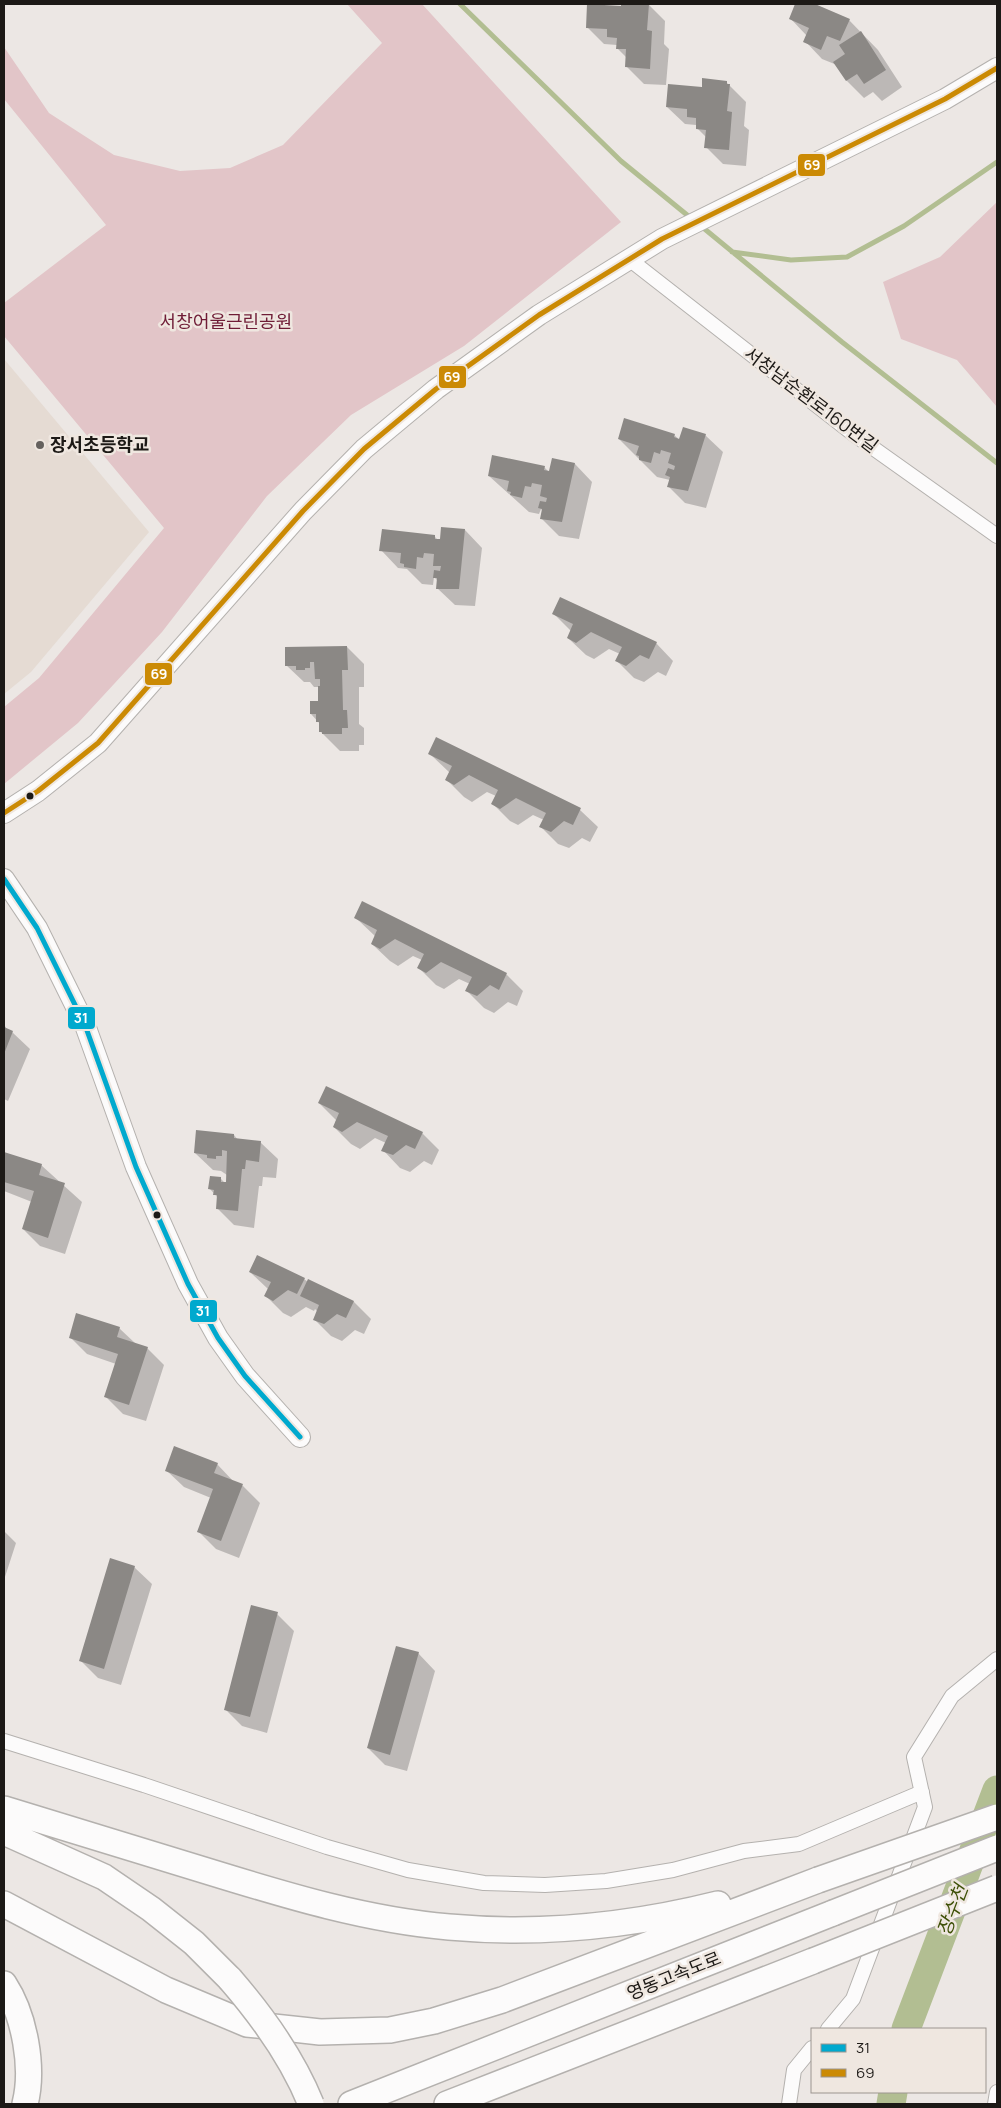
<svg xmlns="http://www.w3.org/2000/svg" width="1001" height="2108" font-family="Manrope,'Noto Sans KR',sans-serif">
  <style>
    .built { fill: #e5dbd3 }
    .green { fill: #e2c5c8 }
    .shadow { fill: #0003 }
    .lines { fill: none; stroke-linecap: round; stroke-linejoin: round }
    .stream { stroke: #b2be92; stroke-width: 5 }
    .river { stroke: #b2be92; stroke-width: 29 }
    .building { fill: #8b8885 }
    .street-casing { stroke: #b4b1ae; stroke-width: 16 }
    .secondary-casing { stroke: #b4b1ae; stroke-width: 22 }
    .highway-casing { stroke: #b4b1ae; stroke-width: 28 }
    .street { stroke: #fcfbfb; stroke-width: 14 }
    .secondary { stroke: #fcfbfb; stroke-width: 20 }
    .highway { stroke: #fcfbfb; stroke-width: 25 }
    .highway-bridge-casing { stroke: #b4b1ae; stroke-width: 28; stroke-linecap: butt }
    .highway-bridge { stroke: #fcfbfb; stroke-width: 25 }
    .bus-1-casing { stroke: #efe7e0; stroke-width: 9 }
    .bus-2-casing { stroke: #efe7e0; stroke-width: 9 }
    .bus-1 { stroke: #00a9ce; stroke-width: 5 }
    .bus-2 { stroke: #cb8a04; stroke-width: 5 }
    .poi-dot { fill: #65615e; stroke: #efe7e0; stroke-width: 2 }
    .bus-dot { fill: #1c1916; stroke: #efe7e0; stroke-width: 2 }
    .labels { text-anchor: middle; stroke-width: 5; stroke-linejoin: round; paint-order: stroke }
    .park-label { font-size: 18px; fill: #6f1c36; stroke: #efe7e0 }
    .street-label { font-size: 18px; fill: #1c1916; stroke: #efe7e0 }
    .poi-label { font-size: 18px; font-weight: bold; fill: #1c1916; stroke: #efe7e0; text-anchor: start }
    .water-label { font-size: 19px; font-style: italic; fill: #3e5007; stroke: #efe7e0 }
    .line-badge { stroke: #efe7e0; stroke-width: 2 }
    .badge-label { font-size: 14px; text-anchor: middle; font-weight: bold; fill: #fff }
  </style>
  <rect width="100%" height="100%" fill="#ece7e4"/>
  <path class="built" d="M 4,359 L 149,532 L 31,672 L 4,694 Z"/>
  <path class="green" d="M 347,4 L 422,4 L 621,222 L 464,346 L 351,415 L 267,496 L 162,632 L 78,723 L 4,784 L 4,707 L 39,678 L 164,528 L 4,336 L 4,303 L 106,225 L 4,99 L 4,47 L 49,113 L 114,155 L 180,171 L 230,168 L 283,145 L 382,43 Z
    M 997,202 L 997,407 L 957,360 L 901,339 L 883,282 L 940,257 Z"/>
  <path class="shadow" d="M 622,4 L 648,4 L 665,21 L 664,44 L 669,49 L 666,85 L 644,84 L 627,67 L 627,58 L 617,48 L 617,45 L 604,44 L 587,27 L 622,8 Z
    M 797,4 L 812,4 L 849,20 L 878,50 L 902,87 L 882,101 L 873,92 L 864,98 L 847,81 L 837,65 L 822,59 L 805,41 L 807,36 L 790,18 Z
    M 726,82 L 746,102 L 744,126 L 749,130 L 746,166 L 723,164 L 706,147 L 707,138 L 697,128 L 696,125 L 685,124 L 667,107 L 703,88 Z
    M 674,435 L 680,440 L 705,435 L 723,452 L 706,508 L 685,503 L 668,486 L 670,480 L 657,477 L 619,439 Z
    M 553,460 L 575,464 L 592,482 L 579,539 L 559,536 L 542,519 L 543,511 L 541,509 L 539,514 L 529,512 L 489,476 L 544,467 L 550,473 Z
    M 465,530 L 482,548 L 475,606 L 455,605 L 437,588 L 438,581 L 434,577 L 433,585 L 422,584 L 407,569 L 398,568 L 381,550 L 434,536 L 438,540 Z
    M 553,613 L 656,643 L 673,661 L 666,676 L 658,672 L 644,682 L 634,678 L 617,661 L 620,654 L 609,649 L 594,659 L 586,655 L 568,638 L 571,631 Z
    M 347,647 L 364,664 L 364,687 L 359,687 L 359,724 L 364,728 L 364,745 L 359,745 L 359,751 L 340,751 L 321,732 L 321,725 L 311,714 L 319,702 L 319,687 L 314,687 L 310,682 L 304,682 L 286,665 Z
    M 437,739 L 580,810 L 598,827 L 590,842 L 582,838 L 569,848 L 558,844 L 541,827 L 544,820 L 533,815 L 518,825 L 510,821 L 493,804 L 496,796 L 487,792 L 472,802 L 464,797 L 447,780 L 450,773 L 430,754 Z
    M 356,918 L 506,974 L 523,991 L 517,1006 L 508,1002 L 494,1013 L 484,1008 L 467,991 L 470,984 L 459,979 L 444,989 L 436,985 L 419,968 L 422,960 L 413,956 L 398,966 L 390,961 L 372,944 L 376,937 Z
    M 4,1024 L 7,1030 L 12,1032 L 30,1049 L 8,1101 L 4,1099 Z
    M 319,1103 L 422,1133 L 439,1150 L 432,1165 L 424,1161 L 410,1172 L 400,1168 L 383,1150 L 386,1143 L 375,1138 L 360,1149 L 351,1144 L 334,1127 L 336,1120 Z
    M 234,1135 L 238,1140 L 260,1142 L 278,1159 L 276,1178 L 263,1177 L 262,1186 L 259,1186 L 254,1228 L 234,1225 L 217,1208 L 218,1198 L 210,1189 L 221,1179 L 227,1185 L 227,1175 L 221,1171 L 213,1170 L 195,1153 Z
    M 4,1153 L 41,1165 L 82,1202 L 65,1254 L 40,1246 L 23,1229 L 32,1202 L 4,1191 Z
    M 250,1272 L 304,1279 L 308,1282 L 354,1302 L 371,1319 L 364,1334 L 355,1330 L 342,1341 L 331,1336 L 314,1319 L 318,1312 L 315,1309 L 314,1311 L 306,1307 L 291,1317 L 283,1313 L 266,1296 L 268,1289 Z
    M 119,1328 L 136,1344 L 147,1348 L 164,1365 L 146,1421 L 123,1414 L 106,1397 L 116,1364 L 87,1354 L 70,1337 Z
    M 217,1464 L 234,1482 L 243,1486 L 260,1503 L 239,1558 L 216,1549 L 199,1532 L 211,1498 L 184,1487 L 166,1470 Z
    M 4,1531 L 16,1543 L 4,1580 Z
    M 134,1567 L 152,1584 L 121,1685 L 98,1678 L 81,1661 Z
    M 277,1614 L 294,1631 L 267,1733 L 242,1726 L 225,1709 Z
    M 418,1653 L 435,1671 L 407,1771 L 385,1765 L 368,1748 Z"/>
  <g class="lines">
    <path class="stream" d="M 460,4 L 621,161 L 692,219
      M 701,226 L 842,342 L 997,463
      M 732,252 L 791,260 L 847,257 L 904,226 L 997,162"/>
    <path class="river" d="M 906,2029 L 997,1790
      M 891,2104 L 893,2092"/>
  </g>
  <path class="building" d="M 587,4 L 621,6 L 621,4 L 649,4 L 647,30 L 652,31 L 650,69 L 625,67 L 626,49 L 616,49 L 617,38 L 607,37 L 607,29 L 586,28 Z
    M 795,4 L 815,4 L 850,19 L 840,41 L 827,36 L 821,50 L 803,42 L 809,28 L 789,19 Z
    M 861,31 L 886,70 L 864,84 L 857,74 L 846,81 L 833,62 L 845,54 L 839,45 Z
    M 702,78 L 727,81 L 727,84 L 730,84 L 727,111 L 732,112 L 729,150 L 704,148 L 706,130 L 696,129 L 696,118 L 687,117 L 687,109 L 666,107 L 668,84 L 702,87 Z
    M 624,418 L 675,434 L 674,437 L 679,439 L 683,427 L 706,434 L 688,491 L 667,487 L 670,477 L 665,475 L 668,468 L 674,470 L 675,466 L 668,463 L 671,453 L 661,450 L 660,454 L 654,452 L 651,463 L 639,460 L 639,456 L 636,455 L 639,446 L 618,439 Z
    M 492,455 L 545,466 L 544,470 L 549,471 L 552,458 L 575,463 L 562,522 L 540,519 L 542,509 L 538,508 L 540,501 L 546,502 L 547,498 L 540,496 L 542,485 L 532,483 L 531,487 L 525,486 L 522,498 L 510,495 L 511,492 L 507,491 L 509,481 L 488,476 Z
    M 441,527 L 465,529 L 459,589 L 436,589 L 437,578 L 433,578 L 434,570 L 440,571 L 441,566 L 433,566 L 434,554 L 424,553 L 423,558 L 417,557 L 416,569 L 404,567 L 404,564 L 400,563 L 401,553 L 379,551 L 382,529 L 435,535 L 435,539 L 440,539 Z
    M 560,597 L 657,642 L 649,659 L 640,655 L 626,666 L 615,661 L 622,647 L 591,632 L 576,643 L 567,638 L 573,624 L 552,614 Z
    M 347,646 L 348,670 L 342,670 L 343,710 L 347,710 L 348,728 L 342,728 L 342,734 L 322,734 L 322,732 L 319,732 L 319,722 L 316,722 L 316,714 L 310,714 L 310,701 L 318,701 L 318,686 L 320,686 L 320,679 L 315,679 L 314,662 L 310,662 L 310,668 L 305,668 L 305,670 L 296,670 L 296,666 L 285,666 L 285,647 Z
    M 436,737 L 581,808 L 573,825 L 564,821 L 551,832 L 539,827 L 546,813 L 516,798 L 500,809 L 491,804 L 498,790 L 469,775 L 454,785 L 445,780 L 452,766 L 428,754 Z
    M 362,901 L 507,973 L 499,990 L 490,985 L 477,996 L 465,991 L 472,977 L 441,962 L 426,973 L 417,968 L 424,954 L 395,939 L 380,949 L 371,944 L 377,930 L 354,918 Z
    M 4,1027 L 13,1031 L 4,1054 Z
    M 326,1086 L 423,1132 L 415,1149 L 406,1145 L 393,1155 L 381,1151 L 388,1136 L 357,1122 L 342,1132 L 333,1127 L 339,1113 L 318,1103 Z
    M 196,1130 L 234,1134 L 234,1138 L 261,1141 L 259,1162 L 246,1160 L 245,1169 L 242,1169 L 238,1211 L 216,1209 L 217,1195 L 213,1195 L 214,1190 L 208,1189 L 210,1176 L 221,1177 L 221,1182 L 226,1182 L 227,1151 L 222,1150 L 222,1156 L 216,1156 L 216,1159 L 207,1158 L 207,1155 L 194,1153 Z
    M 4,1152 L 42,1164 L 39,1175 L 65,1183 L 48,1238 L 22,1229 L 34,1191 L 4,1182 Z
    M 257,1255 L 305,1278 L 297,1294 L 288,1290 L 273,1301 L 264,1296 L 271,1282 L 249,1272 Z
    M 308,1279 L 354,1301 L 346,1318 L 337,1314 L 324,1324 L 313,1320 L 319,1305 L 300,1296 Z
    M 76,1313 L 120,1327 L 117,1337 L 148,1347 L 129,1405 L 104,1397 L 118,1354 L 69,1338 Z
    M 174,1446 L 218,1463 L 214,1473 L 243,1484 L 221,1541 L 197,1532 L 213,1489 L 165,1471 Z
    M 110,1558 L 135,1566 L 104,1669 L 79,1661 Z
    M 251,1605 L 278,1612 L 250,1717 L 224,1710 Z
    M 396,1646 L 419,1652 L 390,1755 L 367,1748 Z"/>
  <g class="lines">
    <g class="street-casing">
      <path id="street" d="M 629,259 L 852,433 L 997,536
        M 4,1741 L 144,1785 L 327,1847 L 408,1870 L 484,1883 L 545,1885 L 606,1881 L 673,1870 L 744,1851 L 799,1844 L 922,1792
        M 828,2029 L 853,1999 L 925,1807 L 914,1757 L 952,1696 L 997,1659
        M 789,2104 L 794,2070 L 812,2048
        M 995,2104 L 997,2092"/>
    </g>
    <g class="secondary-casing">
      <path id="secondary" d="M 4,813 L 38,791 L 98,743 L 303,511 L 364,449 L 436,389 L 539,315 L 662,239 L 945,99 L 997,68
        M 4,879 L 37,928 L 85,1025 L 136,1167 L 188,1284 L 218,1338 L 245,1376 L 300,1437"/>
    </g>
    <g class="highway-casing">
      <path id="highway" d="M 4,1809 C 72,1830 141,1851 210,1872 C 288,1896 367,1920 449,1927 C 539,1935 630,1926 718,1904
        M 4,1832 L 104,1877 L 151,1909 L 194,1943 L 230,1979
        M 4,1904 L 166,1990 L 247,2024 L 320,2032 L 390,2030 L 434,2021 L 502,2000 L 818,1880
        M 4,1984 C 25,2016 34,2068 25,2104
        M 351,2104 L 833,1913
        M 447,2104 L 813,1961"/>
    </g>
    <use href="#street" class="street"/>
    <use href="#secondary" class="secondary"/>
    <use href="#highway" class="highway"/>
    <g class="highway-bridge-casing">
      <path id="highway-bridge" d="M 818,1880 L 997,1817
        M 833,1913 L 997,1848
        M 813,1961 L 997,1888
        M 230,1979 C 263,2017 292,2057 311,2104"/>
    </g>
    <use href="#highway-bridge" class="highway-bridge"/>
    <g class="bus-1-casing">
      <path id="bus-1" d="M 4,879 L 37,928 L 85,1025 L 136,1167 L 188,1284 L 218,1338 L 245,1376 L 300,1437"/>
    </g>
    <g class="bus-2-casing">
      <path id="bus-2" d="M 4,813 L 38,791 L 98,743 L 303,511 L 364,449 L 436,389 L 539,315 L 662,239 L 945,99 L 997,68"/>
    </g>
    <use href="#bus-1" class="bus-1"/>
    <use href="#bus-2" class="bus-2"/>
  </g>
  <circle class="poi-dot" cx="40" cy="445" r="5"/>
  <g class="bus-dot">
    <circle cx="30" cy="796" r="4.5"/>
    <circle cx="157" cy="1215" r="4.5"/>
  </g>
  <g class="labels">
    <g class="park-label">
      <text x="226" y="328">서창어울근린공원</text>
    </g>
    <g class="street-label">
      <text transform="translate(811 400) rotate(37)" y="6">서창남순환로160번길</text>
      <text transform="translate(674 1976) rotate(-22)" y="6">영동고속도로</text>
    </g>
    <g class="poi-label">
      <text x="50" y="451">장서초등학교</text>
    </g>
    <g class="water-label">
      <text transform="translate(952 1910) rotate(-69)" y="7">장수천</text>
    </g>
  </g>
  <g class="line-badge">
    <rect x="797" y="153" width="29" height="24" rx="5" fill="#cb8a04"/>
    <rect x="438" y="365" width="29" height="24" rx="5" fill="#cb8a04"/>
    <rect x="144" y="662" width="29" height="24" rx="5" fill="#cb8a04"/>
    <rect x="67" y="1006" width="29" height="24" rx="5" fill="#00a9ce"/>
    <rect x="189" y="1299" width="29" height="24" rx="5" fill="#00a9ce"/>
  </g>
  <g class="badge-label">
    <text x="812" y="170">69</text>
    <text x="452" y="382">69</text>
    <text x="159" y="679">69</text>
    <text x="81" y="1023">31</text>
    <text x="203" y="1316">31</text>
  </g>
  <rect width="1001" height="2108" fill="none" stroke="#1c1916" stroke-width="10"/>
  <rect x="811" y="2028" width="175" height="65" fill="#efe7e0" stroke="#9b958f"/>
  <rect x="821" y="2044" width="25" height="8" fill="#00a9ce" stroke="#9b958f"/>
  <text x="856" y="2053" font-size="15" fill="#1c1916">31</text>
  <rect x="821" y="2069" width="25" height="8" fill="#cb8a04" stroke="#9b958f"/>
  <text x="856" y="2078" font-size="15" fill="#1c1916">69</text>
</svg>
